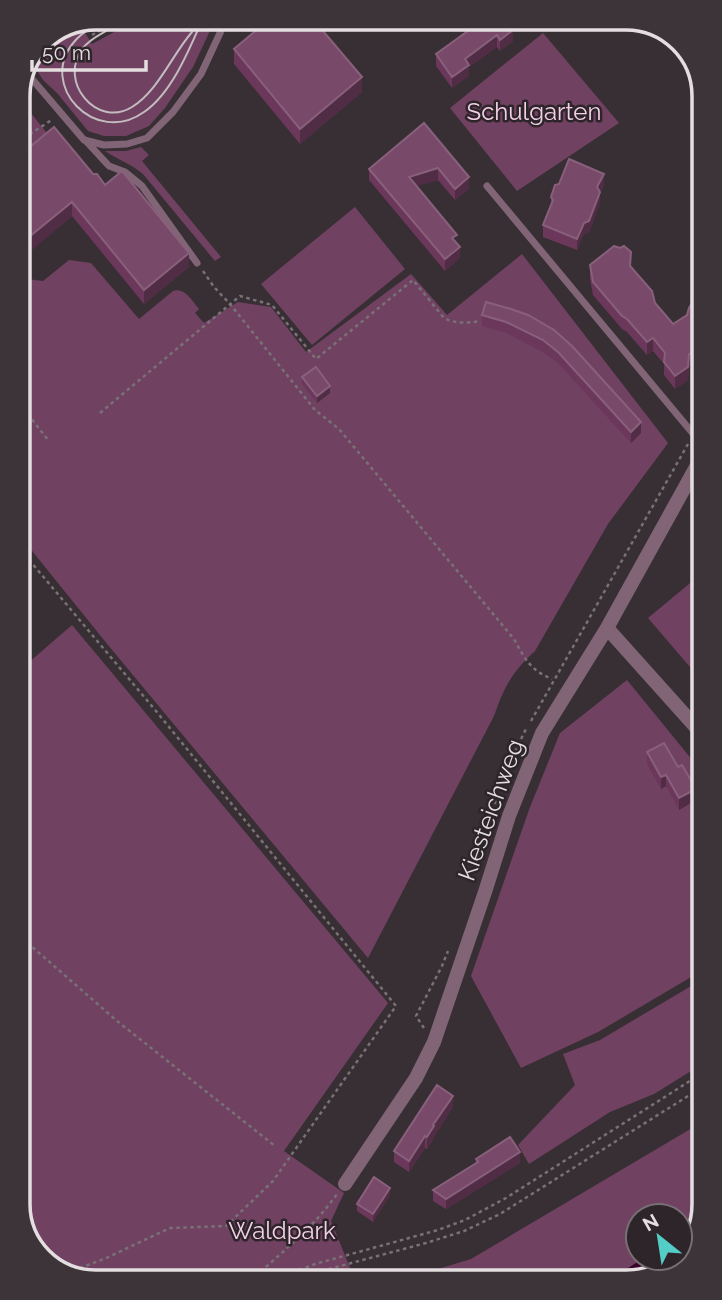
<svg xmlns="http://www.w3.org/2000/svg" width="722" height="1300" font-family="Raleway,sans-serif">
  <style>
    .green { fill: #714162 }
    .water { fill: #39032c }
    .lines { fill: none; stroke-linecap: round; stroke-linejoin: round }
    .path { stroke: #787175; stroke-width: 2.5; stroke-dasharray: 3.5 3.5; stroke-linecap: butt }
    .lane { stroke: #816577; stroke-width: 7 }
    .street { stroke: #816577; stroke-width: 14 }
    .tram { stroke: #c2bcbf; stroke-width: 2 }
    .wall { fill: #6b375b }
    .shaded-wall { fill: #512c45 }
    .building { fill: #784969; stroke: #89607c; stroke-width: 2 }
    .labels { text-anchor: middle; stroke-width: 5; stroke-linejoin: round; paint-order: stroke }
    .park-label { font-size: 24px; fill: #f4d0e7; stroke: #2d252a }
    .street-label { font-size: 24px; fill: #e4dee1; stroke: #2d252a }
    .rim { fill: none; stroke: #e4dee1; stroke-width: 3.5 }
  </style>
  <rect width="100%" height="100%" fill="#382f34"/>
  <path class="green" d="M 140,18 L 216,18 L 193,67 L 165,108 L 149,126 L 126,136 L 104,136 L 88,131 L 57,93 L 43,80 L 31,61 L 35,54 L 82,28 L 92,44 Z
    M 543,33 L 619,123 L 517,191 L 450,108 Z
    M 18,94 L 23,103 L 54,142 L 18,172 Z
    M 141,147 L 149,155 L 142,161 L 221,257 L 215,261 L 143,174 C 131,164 117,159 105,151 L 126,151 Z
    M 355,207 L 405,269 L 312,345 L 261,284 Z
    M 522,254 L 668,443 L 608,524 L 535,651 C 512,672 504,687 494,716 L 368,958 L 108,645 L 20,536 L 19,278 L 43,281 L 69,260 L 91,263 L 139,319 L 173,291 C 185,287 192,301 199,309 L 195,313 L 204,323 L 238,302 L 271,307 L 306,352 L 411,274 L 447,315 Z
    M 701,574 L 702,681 L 648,618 Z
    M 72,625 L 388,1003 L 284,1151 L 344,1193 L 331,1221 L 355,1280 L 90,1282 L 49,1267 L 24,1234 L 21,669 Z
    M 627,680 L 702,772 L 703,970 L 598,1032 L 521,1068 L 471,976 L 530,807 L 560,733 Z
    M 703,979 L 704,1063 L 654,1094 L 610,1112 L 529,1164 L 518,1145 L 575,1085 L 563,1054 L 600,1040 Z
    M 704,1121 L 704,1209 L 699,1223 L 680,1235 L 680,1216 L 638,1216 L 638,1258 L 644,1258 L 614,1277 L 405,1279 L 471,1259 Z"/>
  <path class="water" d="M 699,1223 L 691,1248 L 680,1257 L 680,1235 Z
    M 644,1258 L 679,1258 L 656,1276 L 614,1277 Z"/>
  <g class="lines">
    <path class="path" d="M 77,25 L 78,27 L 92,20 L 98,31
      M 92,35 L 122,18
      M 40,42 L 50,36
      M 18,142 L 53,119
      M 203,271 L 214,287 L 230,304 L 315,410 L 339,429 L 514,639 C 525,659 530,670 552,679
      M 19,403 L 49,441
      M 100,413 L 240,296 L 272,305 L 316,359 L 413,280 L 444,318 C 455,324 468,323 480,321
      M 20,549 L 156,711 L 396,1006 L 273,1181 L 226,1226 L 170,1228 L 104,1259 L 66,1273
      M 531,721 L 688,444
      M 475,871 C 488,822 504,772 527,727
      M 22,938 L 117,1021 L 275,1146
      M 424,1028 L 416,1016 L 442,966 L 448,951
      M 273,1280 L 315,1264 L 438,1230 L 465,1220 L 506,1198 L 704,1072
      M 288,1280 L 426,1243 L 464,1231 L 500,1214 L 704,1086
      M 250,1281 C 281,1253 313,1228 337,1194"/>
    <path class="lane" d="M 27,70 L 32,79 L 84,140 L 104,145 L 127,144 L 147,138 L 173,112 L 201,74 L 227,18
      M 85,140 L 109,166 L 125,172 L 142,186 L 197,263
      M 487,186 L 700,442"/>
    <path class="street" d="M 607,628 L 702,734
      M 345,1184 L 416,1078 L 434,1042 L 485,892 L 509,816 L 542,733 L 607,628 L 700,460"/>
    <path class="tram" d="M 109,18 C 97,24 83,31 74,42 C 37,85 95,147 144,112 C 172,93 190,48 203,18
      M 133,18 C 118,25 92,36 83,48 C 57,81 97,129 132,107 C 158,91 172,55 192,32"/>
  </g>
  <path class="wall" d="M 486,18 L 513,41 L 500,51 L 497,47 L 469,67 L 469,76 L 452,88 L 436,66 L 436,54 Z
    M 234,49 L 362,92 L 300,144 L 234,64 Z
    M 424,123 L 469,189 L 455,200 L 438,180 L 416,186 L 457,244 L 460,258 L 445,271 L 369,180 L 369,169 Z
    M 18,157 L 93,174 L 105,185 L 189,267 L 144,304 L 72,216 L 29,252 L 18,251 Z
    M 604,185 L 600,193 L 600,203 L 589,232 L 584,234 L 577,250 L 543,237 L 543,225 L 551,206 L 551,197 Z
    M 699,222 L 699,242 L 695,236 L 695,225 Z
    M 620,248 L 655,303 L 673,324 L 687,315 L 700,290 L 700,361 L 689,367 L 688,380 L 675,389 L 664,375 L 664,364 L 653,351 L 647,355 L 627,332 L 622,329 L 593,295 L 590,279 L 590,265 Z
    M 482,315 L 528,315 L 641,433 L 631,443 L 558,363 L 543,352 L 506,333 L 482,326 Z
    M 302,377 L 330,393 L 317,403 L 302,384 Z
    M 647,752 L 696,800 L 679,810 L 666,786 L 661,789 L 647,764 Z
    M 453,1107 L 434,1135 L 434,1138 L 427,1149 L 425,1148 L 409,1172 L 394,1162 L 394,1151 Z
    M 476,1159 L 520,1163 L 446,1209 L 433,1201 L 433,1190 L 476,1163 Z
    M 390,1195 L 373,1222 L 357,1211 L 357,1204 Z"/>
  <path class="shaded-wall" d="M 513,30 L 513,41 L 500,51 L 500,40 Z
    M 497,35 L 497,47 L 469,67 L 469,76 L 452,88 L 452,77 L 465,59 Z
    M 362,77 L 362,92 L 300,144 L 300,129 Z
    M 438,168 L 438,180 L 409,188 L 409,177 Z
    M 604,174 L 604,185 L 600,193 L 600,203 L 589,232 L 584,234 L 577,250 L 577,239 L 597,187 Z
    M 469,177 L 469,189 L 455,200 L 455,189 Z
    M 72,202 L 72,216 L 29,252 L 29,237 Z
    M 460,247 L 460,258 L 445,271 L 445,259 Z
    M 189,253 L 189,267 L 144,304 L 144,290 Z
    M 653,338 L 653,351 L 647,355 L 647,342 Z
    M 700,348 L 700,361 L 689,367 L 688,380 L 675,389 L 675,376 L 689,354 Z
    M 330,386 L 330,393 L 317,403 L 317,396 Z
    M 641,422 L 641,433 L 631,443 L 631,432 Z
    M 666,775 L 666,786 L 661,789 L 661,777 Z
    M 696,789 L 696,800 L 679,810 L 679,798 Z
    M 453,1096 L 453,1107 L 427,1149 L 427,1137 L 433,1125 Z
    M 425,1136 L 425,1148 L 409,1172 L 409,1161 Z
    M 520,1152 L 520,1163 L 446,1209 L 446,1199 Z
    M 390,1188 L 390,1195 L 373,1222 L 373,1214 Z"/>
  <path class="building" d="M 271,18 L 312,18 L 362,77 L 300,129 L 234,49 Z
    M 486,18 L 503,18 L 513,30 L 500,40 L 497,35 L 465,59 L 469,65 L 452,77 L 436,54 Z
    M 424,123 L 469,177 L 455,189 L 438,168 L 409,177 L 457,235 L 452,238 L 460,247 L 445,259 L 369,169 Z
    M 54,127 L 93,174 L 97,174 L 105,185 L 122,171 L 189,253 L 144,290 L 72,202 L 29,237 L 18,237 L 18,157 Z
    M 569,159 L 604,174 L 597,187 L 600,192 L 589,221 L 584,223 L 577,239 L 543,225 L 553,200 L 551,197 L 555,185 L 559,184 Z
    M 699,222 L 699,230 L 695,225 Z
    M 614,246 L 620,248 L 624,246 L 631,252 L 630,266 L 652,291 L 655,303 L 673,324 L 687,315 L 689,308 L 700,290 L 700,348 L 689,354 L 688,367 L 675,376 L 664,362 L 665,353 L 653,338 L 647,342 L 627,319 L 622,316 L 593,282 L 590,265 Z
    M 486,302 L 511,309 L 528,315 L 554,330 L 572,346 L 641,422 L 631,432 L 558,352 L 543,340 L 506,322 L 482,315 Z
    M 316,367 L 330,386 L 317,396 L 302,377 Z
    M 664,743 L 678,767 L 682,765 L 696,789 L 679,798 L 666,775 L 661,777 L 647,752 Z
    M 437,1085 L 453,1096 L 433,1125 L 434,1126 L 427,1137 L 425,1136 L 409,1161 L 394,1151 Z
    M 510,1137 L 520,1152 L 446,1199 L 433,1190 L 478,1162 L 476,1159 Z
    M 374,1177 L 390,1188 L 373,1214 L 357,1204 Z"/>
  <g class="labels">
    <g class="park-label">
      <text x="534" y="120">Schulgarten</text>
      <text x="282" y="1239">Waldpark</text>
    </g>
    <g class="street-label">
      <text transform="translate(491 810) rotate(-70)" y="8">Kiesteichweg</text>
    </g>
  </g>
  <path d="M0 0H722V1300H0ZM96 30H626A66 66 0 0 1 692 96V1204A66 66 0 0 1 626 1270H96A66 66 0 0 1 30 1204V96A66 66 0 0 1 96 30Z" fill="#3c3439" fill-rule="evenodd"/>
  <path class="rim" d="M96 30H626A66 66 0 0 1 692 96V1204A66 66 0 0 1 626 1270H96A66 66 0 0 1 30 1204V96A66 66 0 0 1 96 30Z"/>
  <g transform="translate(659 1237) rotate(330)"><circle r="33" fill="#2d252a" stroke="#766f73" stroke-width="2"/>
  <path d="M0-5L12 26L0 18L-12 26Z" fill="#54cdc7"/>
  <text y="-10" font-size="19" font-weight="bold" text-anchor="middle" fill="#e4dee1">N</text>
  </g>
  <path d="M32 60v10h114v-10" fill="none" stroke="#e4dee1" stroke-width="3.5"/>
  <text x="42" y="60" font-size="21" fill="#e4dee1" stroke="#2d252a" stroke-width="5" paint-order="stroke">50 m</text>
</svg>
